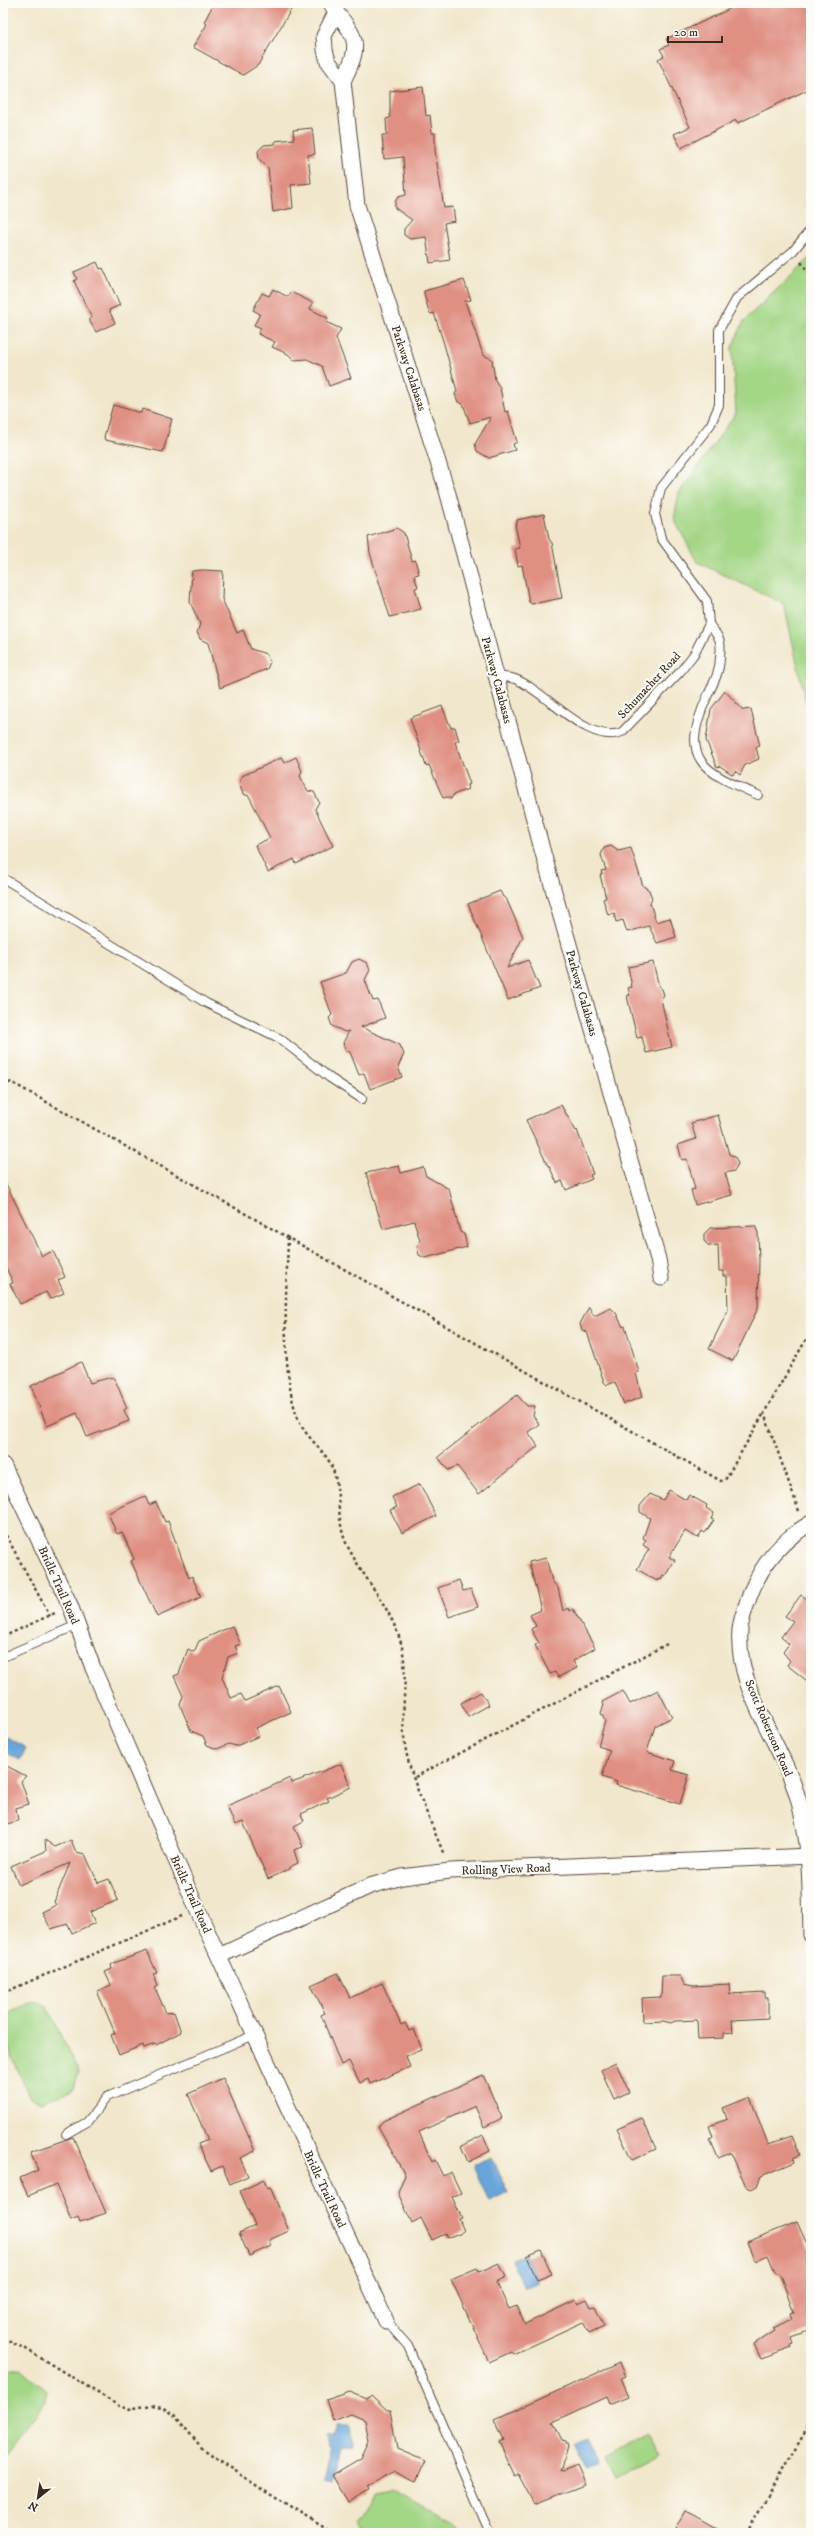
<svg xmlns="http://www.w3.org/2000/svg" width="814" height="2536" font-family="'IM FELL DW Pica',serif">
  <style>
    .green { fill: #a3d685; stroke: #6f8052 }
    .water { fill: #67a5d9; stroke: #51687c }
    .building { fill: #e09083 }
    .lines { fill: none; stroke-linecap: round; stroke-linejoin: round }
    .lane-casing { stroke: #564638; stroke-width: 10 }
    .street-casing { stroke: #564638; stroke-width: 17 }
    .path { stroke: #564638; stroke-width: 2.5; stroke-dasharray: 3 3; stroke-linecap: butt }
    .lane { stroke: #fff; stroke-width: 8 }
    .street { stroke: #fff; stroke-width: 15 }
    .labels { text-anchor: middle; stroke-width: 4; stroke-linejoin: round; paint-order: stroke }
    .street-label { font-size: 12px; fill: #3b2a1e; stroke: #fdfcf7 }
  </style>
  <rect width="100%" height="100%" fill="#fdfcf7"/>
  <filter id="ink" filterUnits="userSpaceOnUse"><feTurbulence type="fractalNoise" baseFrequency=".025" numOctaves="2"/><feDisplacementMap in="SourceGraphic" scale="8" xChannelSelector="R" yChannelSelector="G"/><feConvolveMatrix kernelMatrix="1 2 1 2 8 2 1 2 1" color-interpolation-filters="sRGB"/></filter>
  <filter id="wash" filterUnits="userSpaceOnUse"><feTurbulence type="fractalNoise" baseFrequency=".012" numOctaves="4" result="noise"/><feDisplacementMap in="SourceGraphic" scale="16" xChannelSelector="R" yChannelSelector="G"/><feGaussianBlur stdDeviation="0.9" result="paint"/><feColorMatrix in="noise" values="0 0 0 0 0 0 0 0 0 0 0 0 0 0 0 0 0 1.4 0 .05"/><feComposite in="paint" operator="in"/></filter>
  <g filter="url(#wash)">
    <rect width="100%" height="100%" fill="#f1e7cc"/>
    <path class="green" d="M 811,257 L 811,725 L 784,604 L 697,562 L 674,519 L 679,493 L 736,413 L 732,347 L 744,321 Z
      M 34,2001 L 47,2007 L 79,2073 L 73,2089 L 42,2102 L 30,2098 L 3,2035 L 3,2016 Z
      M 21,2368 L 46,2390 L 46,2401 L 3,2457 L 3,2376 L 7,2370 Z
      M 646,2435 L 657,2456 L 617,2477 L 606,2456 Z
      M 392,2488 L 458,2528 L 459,2533 L 367,2533 L 360,2529 L 357,2522 L 377,2491 Z"/>
    <path class="water" d="M 3,1735 L 26,1748 L 20,1760 L 3,1751 Z
      M 492,2157 L 508,2193 L 489,2202 L 473,2165 Z
      M 525,2253 L 538,2282 L 524,2288 L 511,2260 Z
      M 338,2425 L 349,2425 L 351,2447 L 339,2449 L 330,2481 L 322,2479 L 330,2449 L 328,2449 L 326,2437 L 334,2437 Z
      M 589,2437 L 600,2463 L 587,2468 L 576,2442 Z"/>
    <g id="blocks">
      <path class="building" d="M 214,3 L 295,3 L 258,65 L 243,75 L 193,47 L 207,24 L 204,22 Z
        M 742,3 L 811,3 L 811,88 L 738,123 L 736,120 L 681,148 L 674,134 L 690,127 L 658,59 L 664,56 L 660,49 L 669,45 L 666,39 Z
        M 423,87 L 426,116 L 430,115 L 432,133 L 435,133 L 435,151 L 444,208 L 453,207 L 455,221 L 444,223 L 450,260 L 430,263 L 426,237 L 410,239 L 404,235 L 404,229 L 412,220 L 395,208 L 395,202 L 398,197 L 406,195 L 403,157 L 384,159 L 382,135 L 387,135 L 386,119 L 390,118 L 390,91 Z
        M 312,128 L 315,154 L 308,155 L 311,183 L 291,185 L 293,208 L 273,212 L 268,168 L 259,159 L 258,151 L 264,145 L 275,144 L 275,141 L 294,139 L 293,130 Z
        M 97,262 L 100,269 L 103,268 L 120,305 L 109,310 L 115,323 L 96,332 L 89,320 L 92,318 L 74,281 L 77,279 L 74,272 Z
        M 464,280 L 471,300 L 465,301 L 483,355 L 492,359 L 495,380 L 500,388 L 505,412 L 508,411 L 517,442 L 513,444 L 515,450 L 489,458 L 477,451 L 475,444 L 491,417 L 470,423 L 463,404 L 458,402 L 455,394 L 457,391 L 444,344 L 434,313 L 431,314 L 429,312 L 424,294 L 424,291 Z
        M 273,289 L 288,297 L 291,292 L 313,303 L 310,309 L 328,318 L 326,322 L 341,329 L 336,338 L 351,378 L 329,386 L 322,366 L 307,359 L 294,360 L 288,354 L 272,347 L 275,342 L 258,334 L 261,328 L 254,325 L 260,314 L 253,310 L 262,293 L 269,296 Z
        M 113,405 L 141,413 L 142,409 L 172,419 L 163,452 L 105,440 L 104,437 Z
        M 544,514 L 549,539 L 552,543 L 562,598 L 532,604 L 529,602 L 522,565 L 518,566 L 515,549 L 520,548 L 515,524 L 517,524 L 517,520 Z
        M 397,528 L 404,533 L 412,561 L 415,560 L 419,574 L 414,575 L 418,587 L 415,588 L 421,609 L 390,617 L 370,553 L 368,537 Z
        M 202,570 L 223,571 L 222,599 L 237,633 L 243,630 L 251,649 L 266,654 L 270,662 L 267,669 L 220,688 L 208,643 L 200,639 L 197,632 L 200,624 L 190,602 L 192,571 Z
        M 725,691 L 743,710 L 751,709 L 760,746 L 756,747 L 759,759 L 745,765 L 740,775 L 735,771 L 733,775 L 720,766 L 717,767 L 706,740 L 711,709 Z
        M 442,706 L 451,728 L 455,727 L 459,741 L 455,742 L 470,784 L 467,785 L 468,789 L 453,795 L 451,799 L 447,797 L 443,798 L 429,765 L 426,766 L 410,718 Z
        M 296,757 L 302,771 L 300,776 L 308,791 L 314,792 L 319,802 L 315,809 L 333,846 L 296,864 L 294,859 L 268,872 L 255,845 L 270,838 L 249,796 L 243,794 L 239,784 L 242,776 L 281,758 L 284,763 Z
        M 611,846 L 618,851 L 631,848 L 643,886 L 649,890 L 652,898 L 650,903 L 656,922 L 670,918 L 676,937 L 657,943 L 649,926 L 627,932 L 623,920 L 616,922 L 614,913 L 608,915 L 603,899 L 606,898 L 600,875 L 602,874 L 601,871 L 606,870 L 601,855 L 604,848 Z
        M 500,891 L 503,897 L 506,898 L 523,937 L 507,968 L 528,960 L 540,988 L 508,1000 L 468,904 Z
        M 359,959 L 367,963 L 370,970 L 365,980 L 373,1001 L 378,1000 L 385,1018 L 361,1027 L 400,1045 L 404,1054 L 398,1067 L 402,1077 L 370,1089 L 364,1073 L 359,1075 L 350,1052 L 346,1051 L 343,1043 L 349,1031 L 345,1032 L 332,1026 L 329,1018 L 332,1015 L 320,982 L 346,973 L 352,962 Z
        M 653,962 L 659,987 L 662,989 L 664,995 L 661,999 L 672,1047 L 646,1053 L 642,1037 L 637,1038 L 627,996 L 630,995 L 628,988 L 632,987 L 628,967 Z
        M 561,1105 L 576,1131 L 577,1130 L 593,1174 L 590,1175 L 592,1179 L 566,1190 L 562,1181 L 557,1183 L 549,1166 L 548,1166 L 526,1120 Z
        M 718,1115 L 729,1154 L 735,1157 L 738,1164 L 734,1171 L 725,1173 L 732,1195 L 695,1205 L 691,1190 L 695,1189 L 687,1159 L 682,1160 L 678,1145 L 696,1139 L 691,1123 Z
        M 399,1166 L 401,1173 L 423,1167 L 426,1176 L 449,1189 L 460,1232 L 464,1234 L 467,1247 L 425,1258 L 419,1255 L 417,1247 L 420,1241 L 414,1221 L 383,1229 L 366,1173 Z
        M 3,1178 L 42,1256 L 53,1251 L 65,1277 L 58,1280 L 64,1293 L 50,1299 L 46,1292 L 20,1304 L 10,1284 L 13,1283 L 3,1261 Z
        M 755,1226 L 758,1233 L 759,1259 L 758,1308 L 733,1361 L 709,1349 L 728,1310 L 727,1276 L 723,1276 L 723,1271 L 719,1271 L 718,1245 L 709,1246 L 704,1241 L 704,1234 L 710,1228 Z
        M 589,1307 L 594,1316 L 611,1308 L 616,1313 L 623,1327 L 625,1326 L 639,1372 L 636,1373 L 642,1397 L 624,1404 L 615,1382 L 607,1385 L 604,1382 L 587,1332 L 582,1330 L 580,1324 Z
        M 81,1362 L 90,1383 L 112,1377 L 115,1380 L 127,1408 L 124,1410 L 129,1421 L 87,1437 L 77,1413 L 47,1426 L 31,1386 Z
        M 517,1395 L 527,1406 L 535,1406 L 533,1416 L 539,1424 L 528,1432 L 538,1446 L 479,1494 L 457,1466 L 448,1470 L 438,1457 Z
        M 420,1484 L 436,1516 L 402,1533 L 390,1510 L 397,1507 L 392,1497 Z
        M 669,1490 L 686,1500 L 689,1495 L 707,1505 L 706,1508 L 714,1513 L 711,1519 L 714,1520 L 705,1533 L 702,1531 L 698,1538 L 685,1531 L 669,1557 L 675,1560 L 665,1576 L 663,1575 L 661,1580 L 658,1579 L 657,1581 L 637,1569 L 649,1549 L 643,1545 L 646,1540 L 643,1538 L 650,1518 L 640,1512 L 640,1506 L 650,1494 L 663,1500 Z
        M 145,1496 L 149,1505 L 156,1502 L 165,1522 L 168,1521 L 189,1578 L 192,1576 L 201,1597 L 157,1617 L 131,1561 L 134,1559 L 122,1532 L 117,1534 L 108,1513 Z
        M 546,1558 L 552,1581 L 558,1588 L 563,1611 L 568,1608 L 570,1611 L 573,1609 L 595,1648 L 573,1661 L 577,1668 L 558,1677 L 555,1672 L 550,1674 L 535,1645 L 539,1643 L 531,1629 L 536,1626 L 530,1615 L 541,1610 L 529,1562 Z
        M 459,1580 L 463,1591 L 471,1589 L 478,1607 L 449,1617 L 438,1588 Z
        M 801,1595 L 811,1602 L 811,1684 L 787,1665 L 790,1661 L 783,1652 L 789,1644 L 781,1637 L 793,1621 L 785,1616 Z
        M 232,1626 L 241,1644 L 235,1646 L 238,1653 L 228,1657 L 222,1677 L 231,1698 L 241,1694 L 245,1701 L 279,1686 L 291,1712 L 256,1728 L 259,1736 L 236,1746 L 229,1744 L 217,1749 L 207,1745 L 203,1736 L 191,1731 L 180,1705 L 183,1696 L 174,1676 L 179,1674 L 188,1649 L 194,1652 L 199,1641 Z
        M 658,1690 L 672,1717 L 655,1726 L 647,1752 L 675,1761 L 672,1770 L 689,1775 L 680,1804 L 616,1785 L 617,1782 L 602,1777 L 610,1750 L 598,1746 L 605,1721 L 601,1713 L 604,1705 L 602,1702 L 623,1691 L 630,1704 Z
        M 481,1692 L 489,1705 L 468,1717 L 461,1703 Z
        M 3,1764 L 26,1776 L 21,1781 L 29,1804 L 16,1808 L 18,1821 L 3,1825 Z
        M 341,1764 L 351,1787 L 327,1798 L 329,1801 L 301,1814 L 304,1821 L 294,1826 L 303,1847 L 294,1850 L 298,1863 L 289,1867 L 290,1869 L 268,1879 L 243,1822 L 235,1825 L 227,1806 L 290,1778 L 292,1783 Z
        M 45,1840 L 55,1847 L 71,1840 L 76,1852 L 85,1854 L 98,1883 L 109,1879 L 118,1900 L 90,1912 L 95,1923 L 72,1933 L 68,1924 L 51,1929 L 42,1912 L 56,1905 L 54,1902 L 70,1863 L 19,1885 L 11,1866 L 46,1851 Z
        M 147,1951 L 157,1973 L 153,1974 L 158,1986 L 155,1988 L 166,2013 L 174,2012 L 181,2032 L 156,2045 L 155,2044 L 144,2048 L 143,2045 L 119,2055 L 111,2035 L 115,2033 L 97,1991 L 111,1985 L 105,1972 L 112,1969 L 111,1965 L 114,1963 Z
        M 338,1973 L 350,1998 L 382,1983 L 401,2025 L 405,2023 L 409,2031 L 414,2029 L 422,2050 L 406,2056 L 410,2067 L 370,2084 L 368,2079 L 360,2083 L 349,2061 L 341,2065 L 321,2015 L 325,2013 L 311,1985 Z
        M 662,1976 L 680,1976 L 684,1984 L 693,1986 L 729,1984 L 730,1994 L 765,1992 L 765,1997 L 768,1997 L 768,2018 L 732,2020 L 733,2032 L 724,2033 L 724,2038 L 698,2039 L 697,2020 L 675,2021 L 671,2023 L 663,2021 L 643,2022 L 642,1998 L 661,1997 Z
        M 616,2063 L 629,2092 L 614,2099 L 601,2070 Z
        M 483,2075 L 502,2118 L 484,2127 L 475,2106 L 419,2132 L 432,2162 L 435,2160 L 443,2176 L 451,2172 L 461,2193 L 452,2197 L 462,2218 L 459,2219 L 464,2231 L 447,2238 L 445,2234 L 432,2240 L 421,2218 L 412,2223 L 398,2193 L 405,2175 L 378,2127 L 383,2121 Z
        M 223,2078 L 255,2151 L 240,2158 L 248,2176 L 230,2184 L 222,2166 L 211,2171 L 198,2144 L 208,2140 L 188,2094 Z
        M 750,2097 L 768,2144 L 792,2136 L 800,2155 L 793,2158 L 794,2162 L 761,2176 L 757,2186 L 751,2189 L 746,2186 L 731,2153 L 718,2158 L 710,2139 L 713,2137 L 709,2126 L 727,2119 L 723,2108 Z
        M 642,2118 L 656,2149 L 632,2160 L 617,2129 Z
        M 483,2135 L 490,2151 L 468,2162 L 461,2146 Z
        M 73,2137 L 106,2213 L 80,2222 L 78,2217 L 71,2220 L 56,2184 L 28,2196 L 20,2178 L 38,2170 L 30,2152 Z
        M 264,2180 L 267,2188 L 270,2187 L 289,2231 L 269,2240 L 271,2246 L 249,2256 L 239,2233 L 255,2226 L 240,2191 Z
        M 797,2222 L 811,2253 L 811,2330 L 792,2337 L 794,2344 L 791,2345 L 792,2348 L 761,2359 L 754,2344 L 774,2331 L 772,2328 L 793,2319 L 791,2313 L 794,2312 L 780,2275 L 775,2272 L 768,2255 L 755,2261 L 747,2242 Z
        M 541,2250 L 552,2274 L 537,2280 L 527,2256 Z
        M 499,2263 L 506,2277 L 496,2282 L 509,2309 L 517,2306 L 525,2324 L 576,2300 L 578,2304 L 587,2300 L 591,2308 L 595,2307 L 604,2326 L 589,2333 L 583,2322 L 513,2354 L 511,2352 L 489,2362 L 451,2279 L 477,2268 L 479,2272 Z
        M 619,2363 L 625,2376 L 621,2378 L 629,2396 L 610,2404 L 607,2397 L 553,2422 L 562,2440 L 566,2441 L 568,2447 L 561,2471 L 577,2464 L 586,2484 L 534,2504 L 518,2474 L 515,2476 L 499,2442 L 503,2440 L 494,2420 Z
        M 350,2392 L 367,2399 L 371,2395 L 387,2410 L 390,2410 L 397,2449 L 425,2461 L 416,2481 L 394,2471 L 367,2486 L 369,2490 L 348,2502 L 332,2475 L 361,2458 L 369,2441 L 365,2420 L 351,2414 L 333,2421 L 326,2400 Z
        M 686,2510 L 696,2515 L 727,2533 L 673,2533 Z"/>
    </g>
  </g>
  <g filter="url(#ink)">
    <use href="#blocks" fill-opacity="0" stroke="#564638" stroke-width="1"/>
    <g class="lines">
      <g class="lane-casing">
        <path id="lane" d="M 709,624 C 712,629 717,634 719,639 C 722,644 720,652 720,657 C 720,672 713,684 707,697 C 679,760 702,771 758,795
          M 496,676 C 502,677 509,677 515,679 C 545,690 588,746 622,732 L 680,672 L 694,654 L 709,624 L 707,601 L 661,538 L 655,514 L 661,488 L 711,424 L 719,405 L 719,330 L 737,298 L 793,251 L 811,229
          M 3,878 L 206,1003 L 279,1038 L 330,1078 L 362,1099
          M 3,1657 L 77,1625
          M 66,2134 L 87,2122 L 107,2097 L 254,2035
          M 386,2321 L 408,2346 L 490,2533"/>
      </g>
      <g class="street-casing">
        <path id="street" d="M 331,3 C 337,16 344,20 350,31 C 361,48 350,66 343,81
          M 335,14 L 324,36 L 325,50 L 328,61 L 343,81 L 357,205 L 448,494 L 543,853 L 658,1259 L 661,1278
          M 3,1465 L 70,1605 L 93,1668 L 197,1909 L 386,2321
          M 811,1523 C 783,1539 763,1562 751,1592 C 747,1604 741,1617 740,1630 C 735,1693 786,1746 800,1806 C 811,1848 810,1892 811,1935
          M 219,1956 L 370,1886 L 402,1877 L 450,1871 L 811,1856"/>
      </g>
      <path class="path" d="M 801,262 L 811,276
        M 3,1086 L 11,1082 L 721,1481 L 725,1480 L 764,1413
        M 288,1237 C 287,1288 279,1377 300,1423 C 307,1438 324,1450 331,1465 C 342,1488 335,1520 347,1545 C 363,1578 390,1605 401,1643 C 409,1674 401,1705 404,1737 C 407,1773 431,1821 444,1855
        M 799,1511 L 764,1413 L 811,1331
        M 3,1530 L 50,1616
        M 3,1637 L 55,1613
        M 415,1777 L 667,1644
        M 3,1993 L 182,1916
        M 3,2339 L 26,2349 L 119,2406 L 128,2409 L 152,2405 L 162,2407 L 175,2416 L 202,2448 L 263,2490 L 333,2533
        M 746,2533 L 811,2422"/>
      <use href="#lane" class="lane"/>
      <use href="#street" class="street"/>
    </g>
  </g>
  <g class="labels">
    <g class="street-label">
      <text transform="translate(409 368) rotate(72)" y="4">Parkway Calabasas</text>
      <text transform="translate(497 680) rotate(75)" y="4">Parkway Calabasas</text>
      <text transform="translate(649 685) rotate(-47)" y="4">Schumacher Road</text>
      <text transform="translate(582 993) rotate(74)" y="4">Parkway Calabasas</text>
      <text transform="translate(59 1585) rotate(66)" y="4">Bridle Trail Road</text>
      <text transform="translate(769 1728) rotate(67)" y="4">Scott Robertson Road</text>
      <text transform="translate(506 1869) rotate(-2)" y="4">Rolling View Road</text>
      <text transform="translate(191 1894) rotate(66)" y="4">Bridle Trail Road</text>
      <text transform="translate(325 2189) rotate(65)" y="4">Bridle Trail Road</text>
    </g>
  </g>
  <rect width="814" height="2536" fill="none" stroke="#fdfcf7" stroke-width="16"/>
  <g transform="translate(38 2498) rotate(210)" stroke="#fdfcf7" stroke-width="3" paint-order="stroke">
  <path d="M0-3L7 15L0 10L-7 15Z" fill="#3b2a1e"/>
  <text y="-6" font-size="11" font-weight="bold" text-anchor="middle" fill="#3b2a1e">N</text>
  </g>
  <path d="M668 36v6h54v-6" fill="none" stroke="#3b2a1e" stroke-width="2"/>
  <text x="674" y="36" font-size="12" fill="#3b2a1e" stroke="#fdfcf7" stroke-width="3" paint-order="stroke">20 m</text>
</svg>
